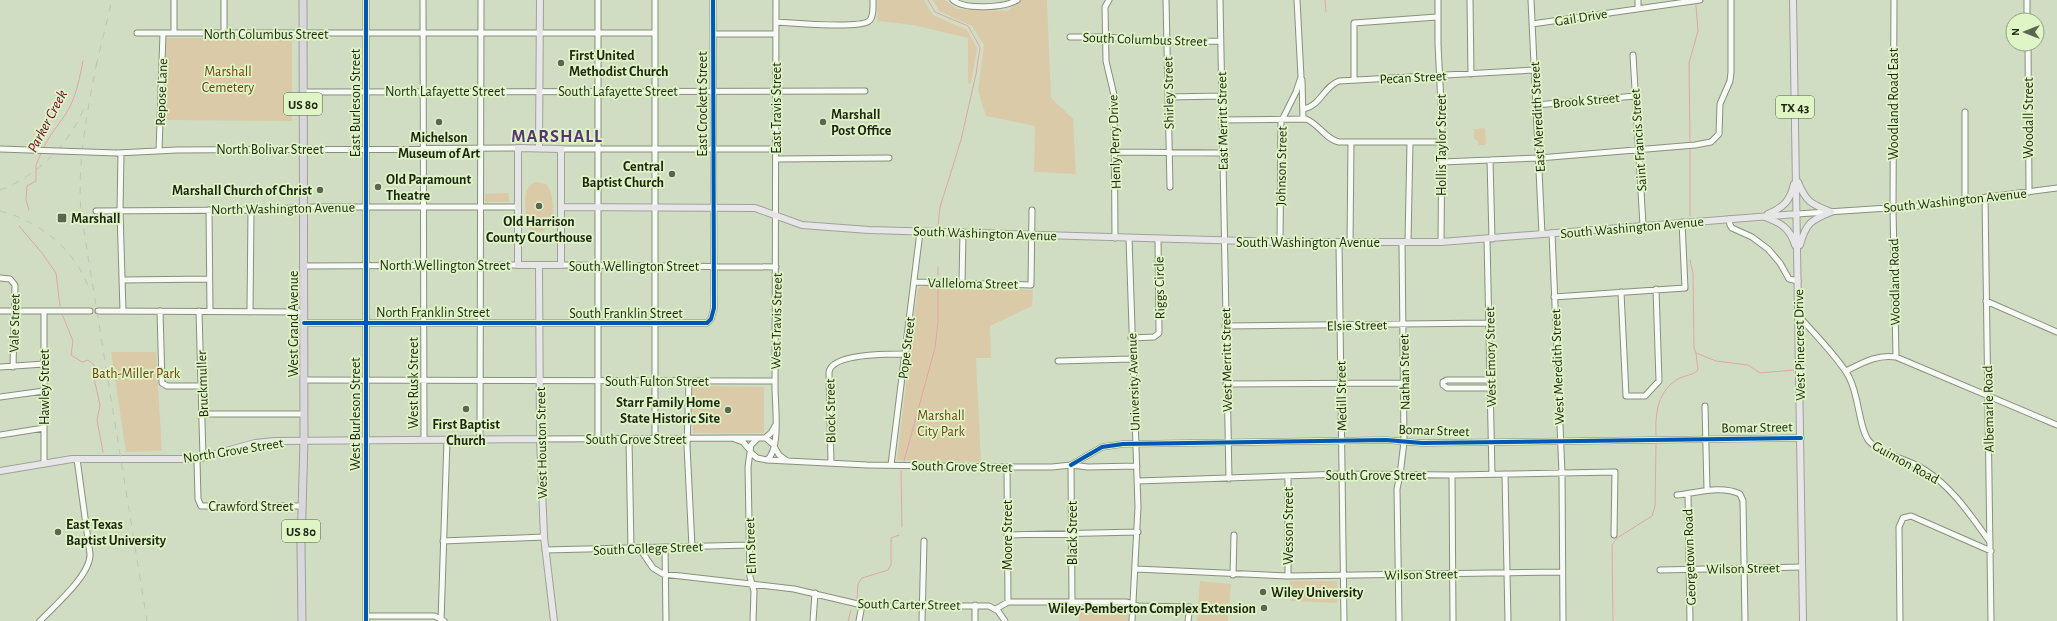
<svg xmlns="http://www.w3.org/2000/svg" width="2057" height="621" font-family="'Alegreya Sans',sans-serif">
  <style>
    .green { fill: #dbcaa8 }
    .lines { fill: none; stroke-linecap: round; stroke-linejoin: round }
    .stream { stroke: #e0a6aa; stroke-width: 1 }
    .minor-casing { stroke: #87907d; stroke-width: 7 }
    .major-casing { stroke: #a0a09d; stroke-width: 8 }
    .highway-casing { stroke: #a0a09d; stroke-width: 9 }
    .minor { stroke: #f8faf6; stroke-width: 5 }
    .major { stroke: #e6e6e7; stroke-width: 6 }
    .highway { stroke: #dad7dc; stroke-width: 7 }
    .rail { stroke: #c1c4bd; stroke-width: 1; stroke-dasharray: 7 7; stroke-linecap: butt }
    .minor-bridge-casing { stroke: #87907d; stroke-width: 7; stroke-linecap: butt }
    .minor-bridge { stroke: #f8faf6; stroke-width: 5 }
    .cycleway-casing { stroke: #dff5c5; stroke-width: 6 }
    .cycleway { stroke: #0057b8; stroke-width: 4 }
    .poi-dot { fill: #5c6551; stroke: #dff5c5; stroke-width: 1.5 }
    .labels { text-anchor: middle; stroke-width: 3.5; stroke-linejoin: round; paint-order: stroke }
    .shield { fill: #dff5c5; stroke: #576348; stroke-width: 1 }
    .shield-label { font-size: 13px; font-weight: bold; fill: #1d2513 }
    .street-label { font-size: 14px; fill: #1d2513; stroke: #dff5c5 }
    .poi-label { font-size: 14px; font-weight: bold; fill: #1d2513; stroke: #dff5c5; text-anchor: start }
    .park-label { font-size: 14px; fill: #6b4413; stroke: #dff5c5 }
    .water-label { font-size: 15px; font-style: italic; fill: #730a30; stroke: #dff5c5 }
    .district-label { font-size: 18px; font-weight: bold; letter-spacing: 1px; fill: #563670; stroke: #dff5c5 }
  </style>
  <rect width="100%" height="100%" fill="#d1ddc3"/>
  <path class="green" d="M 877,0 L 924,0 L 933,15 L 967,30 L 977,48 L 971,83 L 968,84 L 968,38 L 913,25 L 878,21 Z
    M 933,0 L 945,0 L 957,9 L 1008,11 L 1021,0 L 1047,0 L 1051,98 L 1073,119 L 1076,174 L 1034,172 L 1035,126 L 986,116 L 978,91 L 984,45 L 972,26 L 939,11 Z
    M 165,38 L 292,38 L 292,121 L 164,120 Z
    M 1485,128 L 1486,143 L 1485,145 L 1479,145 L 1477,140 L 1474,139 L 1474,129 Z
    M 536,182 L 546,184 C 557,193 557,244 531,229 C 525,223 523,195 528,188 C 530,185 533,183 536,182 Z
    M 509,193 L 509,202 L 485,202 L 485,194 Z
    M 923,285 L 1033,290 L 1032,306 L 990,326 L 991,358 L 976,358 L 981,462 L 898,460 L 897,459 L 915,309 L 918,289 Z
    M 111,352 L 156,352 L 162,451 L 126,452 Z
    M 692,386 L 764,387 L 764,433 L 693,433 Z
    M 1200,581 L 1231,584 L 1228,621 L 1197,621 Z
    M 1290,581 L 1337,581 L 1337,603 L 1290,601 Z
    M 1081,604 L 1126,605 L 1128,608 L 1128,621 L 1079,621 L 1079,606 Z"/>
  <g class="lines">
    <path class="stream" d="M 928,0 L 935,12 L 968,26 L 980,47 L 976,74 L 961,140 L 940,207 L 938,226
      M 1325,0 L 1326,12
      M 1690,141 L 1689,63 L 1698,31 L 1696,5
      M 1690,148 L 1690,216
      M 43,149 C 50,134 57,127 65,115 C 76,99 79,80 83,61
      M 29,210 L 26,200 L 27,186 L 36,181 L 36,165 L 41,153
      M 19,226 L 42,253 L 56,273 L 60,306
      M 1690,260 L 1693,273 L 1694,348 L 1696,353 L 1716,361 L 1748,365 L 1760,373 L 1794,370
      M 938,267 L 938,275
      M 62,314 L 73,341 L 71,355 L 82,362 L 88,360 L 94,365 L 94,378 L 100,405 L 97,420 L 103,452
      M 1656,435 C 1655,412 1658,391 1678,379 C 1685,375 1692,376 1698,370 L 1696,353
      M 904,461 L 935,348 L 938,322 L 938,286
      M 901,471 L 902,527
      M 857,599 L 858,584 L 862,578 L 888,570 L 891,565 L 891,538 L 899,535
      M 848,621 L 851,610
      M 1613,621 L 1612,545 L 1617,538 L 1652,516 L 1655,506 L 1656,445"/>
    <g class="minor-casing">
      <path id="minor" d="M 174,0 L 174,33
        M 224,0 L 224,34
        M 366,0 L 366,621
        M 423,0 L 424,440
        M 953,0 C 964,10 1005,8 1017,0
        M 1109,0 L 1105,7 L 1106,61 L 1114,95 L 1115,238
        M 1166,0 L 1170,187
        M 1220,0 L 1229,479
        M 1438,0 L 1438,44 L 1442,125 L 1441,242
        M 1470,0 L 1471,74
        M 1531,0 L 1542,234
        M 1638,0 L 1638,8
        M 1894,0 L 1893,208 L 1896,357
        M 2027,0 L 2027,20
        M 776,22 C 792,23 859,29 869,21 C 874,17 873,6 873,0
        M 1532,24 L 1700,0
        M 137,33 L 655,33
        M 713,34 L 776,34
        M 1070,37 L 1105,37 L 1173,42 L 1220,41
        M 2028,44 L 2029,192
        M 1633,55 L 1643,225
        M 1302,80 L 1303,119
        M 1354,80 L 1354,23 L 1437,17
        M 303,92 L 865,91
        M 1168,97 L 1222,96
        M 1536,105 L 1635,96
        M 1303,109 C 1321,106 1323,87 1339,81 L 1535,70
        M 1965,112 L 1965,199
        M 1222,120 L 1306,119 C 1319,124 1325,139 1339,142 L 1442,142
        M 561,149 L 776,149
        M 159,151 L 163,33
        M 1115,152 L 1223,153
        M 117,153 L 177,150 L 518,148
        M 121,153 L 120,211 L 123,311
        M 777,159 L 889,158
        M 1490,160 L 1492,239
        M 1442,162 L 1539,158 L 1695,145 L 1711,142 L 1719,134 L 1720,104 L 1730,81 L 1731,72 L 1731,0
        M 1985,198 L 1991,621
        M 209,210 L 210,311
        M 96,211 L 251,210 L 315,207 L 518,207
        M 1797,214 L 1918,206 L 2057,188
        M 1729,219 L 1730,225 L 1732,228 L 1752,237 L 1768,249 L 1780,263 L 1789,279 L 1798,281
        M 1552,233 L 1562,473 L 1563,621
        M 1129,238 L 1138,507 L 1132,621
        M 1487,239 L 1492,474
        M 1280,242 L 1281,122 L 1296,92 L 1301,77 L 1297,0
        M 1408,242 L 1410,142
        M 1339,243 L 1344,621
        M 1350,243 L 1351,142
        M 561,265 L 776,267
        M 304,266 L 518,265
        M 0,278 L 10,279 L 15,285 L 13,367
        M 123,280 L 209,279
        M 915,282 L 1031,285 L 1032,210
        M 962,283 L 963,232
        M 1621,292 L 1626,396 L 1645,396 L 1659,381 L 1656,289
        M 1554,297 L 1685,288 L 1682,222
        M 1986,301 L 2057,332
        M 0,311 L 90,311
        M 44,311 L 44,463
        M 98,311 L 304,312
        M 160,311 L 162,383 L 167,386 L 202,386
        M 199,311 L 203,458
        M 250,312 L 251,210
        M 1799,316 C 1814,334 1839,358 1849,377 C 1859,395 1859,429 1869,441 C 1881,455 1909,459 1925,470 C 1953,488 1971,516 1990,542
        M 304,323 L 707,323 L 711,319 L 714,308 L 713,0
        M 1225,326 L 1489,323
        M 1131,338 L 1154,337 L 1159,333 L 1158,239
        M 1058,361 L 1132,359
        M 0,367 L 44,364
        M 1846,371 C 1862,363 1877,354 1896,357 L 2057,425
        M 304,380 L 775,381
        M 1490,380 L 1447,380 L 1443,382 L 1443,385 L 1447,388 L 1490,388
        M 689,381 L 687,446 L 692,547
        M 1226,384 L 1404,383
        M 0,397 L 44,391
        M 1705,406 L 1707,490
        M 203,414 L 304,414
        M 0,435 L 44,428
        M 765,438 L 771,433 L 775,426
        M 540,439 L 732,438
        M 598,439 L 598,0
        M 629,439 L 631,549
        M 655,439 L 655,0
        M 480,440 L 481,0
        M 774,445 L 766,438 L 758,438 L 751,445 L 750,452 L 757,458 L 767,460 C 781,449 775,405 775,388 C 775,258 776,129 776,0
        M 775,448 L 779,455 L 786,460
        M 749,449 L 743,442 L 732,438 L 758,438
        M 750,452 L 748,467 L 750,577 L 754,591 L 753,621
        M 197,459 L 198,499 L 201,506 L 302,506
        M 767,460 L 867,465 L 1007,467 L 1052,467 L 1071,465 L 1088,467 L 1137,466
        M 831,463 L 829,372 C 832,353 890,354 906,354
        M 891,465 L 920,232
        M 1071,465 L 1102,447 L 1123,444 L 1386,440 L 1422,443 L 1801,438
        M 1071,465 L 1072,602
        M 1007,467 L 1008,602
        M 1505,474 L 1508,621
        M 1452,475 L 1453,621
        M 1138,481 L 1342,474 L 1452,475 L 1615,472 L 1614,535
        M 1688,494 L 1690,621
        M 1677,495 C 1697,493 1721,485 1740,494 L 1743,501 L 1745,621
        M 1007,535 L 1138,532
        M 443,541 L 544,537
        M 665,547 L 666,621
        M 640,549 L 653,568 L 663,574 L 794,589 L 862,605 L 887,606 L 989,606 L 998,611 L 1005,621
        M 545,550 L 750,545
        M 1136,569 L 1288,576 L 1562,572
        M 1660,570 L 1802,567
        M 1233,575 L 1234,535
        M 1288,576 L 1288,476
        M 975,605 L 975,621
        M 996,609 L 1008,602 L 1127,602 L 1138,606 L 1190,607 L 1188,621
        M 366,616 L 435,616 L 444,621
        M 40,621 C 54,606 91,575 90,554 L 77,459
        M 441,621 L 447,440
        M 813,621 L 815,593
        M 859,621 L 862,605
        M 922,621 L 924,541
        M 1399,621 L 1397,489 L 1400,475 L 1404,442 L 1402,242
        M 1900,621 L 1899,527 L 1903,518 L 1911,516 L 1991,551"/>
    </g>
    <g class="major-casing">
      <path id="major" d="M 1793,0 L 1803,621
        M 518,148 L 561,149 L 561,265 L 518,265 Z
        M 539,148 L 540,0
        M 1798,182 C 1806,202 1811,204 1831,212
        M 561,207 L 755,208 L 802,225 L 869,230 L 1280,242 L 1441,242 L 1797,214
        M 1768,214 C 1784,207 1790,201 1794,184
        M 1765,217 C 1781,223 1790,228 1795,245
        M 1800,245 C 1806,223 1811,220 1831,212
        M 539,265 L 540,439 L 544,537 L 554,621
        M 0,471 L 72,459 L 197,459 L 255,443 L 275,441 L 540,439"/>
    </g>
    <g class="highway-casing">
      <path id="highway" d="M 302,621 L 301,547 L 304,441 L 303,0"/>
    </g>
    <use href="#minor" class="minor"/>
    <use href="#major" class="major"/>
    <use href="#highway" class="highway"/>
    <path class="rail" d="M 97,62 C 87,112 77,162 81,213 L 147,621
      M 96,66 L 112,0
      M 0,190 C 36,177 73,141 85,105
      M 0,211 C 40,221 74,249 89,288"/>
    <g class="minor-bridge-casing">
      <path id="minor-bridge" d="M 0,149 L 117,153"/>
    </g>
    <use href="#minor-bridge" class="minor-bridge"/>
    <g class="cycleway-casing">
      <path id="cycleway" d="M 366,0 L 366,621
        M 304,323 L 707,323 L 711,319 L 714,308 L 713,0
        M 1071,465 L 1102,447 L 1123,444 L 1386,440 L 1422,443 L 1801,438"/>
    </g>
    <use href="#cycleway" class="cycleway"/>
  </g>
  <g class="poi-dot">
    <circle cx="561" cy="63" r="4"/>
    <circle cx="439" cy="122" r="4"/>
    <circle cx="823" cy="122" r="4"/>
    <circle cx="672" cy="174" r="4"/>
    <circle cx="378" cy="187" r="4"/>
    <circle cx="320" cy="190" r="4"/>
    <circle cx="539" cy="206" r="4"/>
    <rect x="57" y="213" width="10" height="10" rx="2"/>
    <circle cx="466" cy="409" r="4"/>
    <circle cx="728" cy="410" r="4"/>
    <circle cx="58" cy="532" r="4"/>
    <circle cx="1263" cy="592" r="4"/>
    <circle cx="1264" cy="608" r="4"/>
  </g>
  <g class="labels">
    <g class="shield">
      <rect x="284" y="93" width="38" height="22" rx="3"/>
      <rect x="1776" y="96" width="38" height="22" rx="3"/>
      <rect x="282" y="520" width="38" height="22" rx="3"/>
    </g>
    <g class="shield-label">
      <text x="303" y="109">US 80</text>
      <text x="1795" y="112">TX 43</text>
      <text x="301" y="536">US 80</text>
    </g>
    <g class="street-label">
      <text transform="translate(1581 17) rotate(-9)" y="5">Gail Drive</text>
      <text x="266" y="39">North Columbus Street</text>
      <text transform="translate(1145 39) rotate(2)" y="5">South Columbus Street</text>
      <text transform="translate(1413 77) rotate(-3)" y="5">Pecan Street</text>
      <text x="445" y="96">North Lafayette Street</text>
      <text x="618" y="96">South Lafayette Street</text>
      <text transform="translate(161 92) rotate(-88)" y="5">Repose Lane</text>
      <text transform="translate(1168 93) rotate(-91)" y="5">Shirley Street</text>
      <text transform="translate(1586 100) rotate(-5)" y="5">Brook Street</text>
      <text transform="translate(355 103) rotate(-90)" y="5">East Burleson Street</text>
      <text transform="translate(702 104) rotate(-90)" y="5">East Crockett Street</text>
      <text transform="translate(1893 104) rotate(-90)" y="5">Woodland Road East</text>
      <text transform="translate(776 108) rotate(-90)" y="5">East Travis Street</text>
      <text transform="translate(1537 117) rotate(-93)" y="5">East Meredith Street</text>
      <text transform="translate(2028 118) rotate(-90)" y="5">Woodall Street</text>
      <text transform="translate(1222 121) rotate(-91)" y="5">East Merritt Street</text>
      <text transform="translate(1638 140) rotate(-94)" y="5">Saint Francis Street</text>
      <text transform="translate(1114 142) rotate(-92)" y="5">Henly Perry Drive</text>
      <text transform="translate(1441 145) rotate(-90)" y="5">Hollis Taylor Street</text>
      <text x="270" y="154">North Bolivar Street</text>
      <text transform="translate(1281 166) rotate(-89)" y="5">Johnson Street</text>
      <text transform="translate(1955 200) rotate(-6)" y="5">South Washington Avenue</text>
      <text transform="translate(283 208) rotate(-1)" y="5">North Washington Avenue</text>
      <text transform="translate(1632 227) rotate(-5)" y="5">South Washington Avenue</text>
      <text transform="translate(985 233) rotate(2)" y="5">South Washington Avenue</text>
      <text x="1308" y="247">South Washington Avenue</text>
      <text x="445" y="270">North Wellington Street</text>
      <text x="634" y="271">South Wellington Street</text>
      <text transform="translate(1894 282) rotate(-91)" y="5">Woodland Road</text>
      <text transform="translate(973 283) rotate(1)" y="5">Valleloma Street</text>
      <text transform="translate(1159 288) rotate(-91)" y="5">Riggs Circle</text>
      <text x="433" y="317">North Franklin Street</text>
      <text x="626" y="318">South Franklin Street</text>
      <text transform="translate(776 321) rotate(-89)" y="5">West Travis Street</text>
      <text transform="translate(14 323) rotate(-89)" y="5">Vale Street</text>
      <text transform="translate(293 324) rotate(-90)" y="5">West Grand Avenue</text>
      <text transform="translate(1357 325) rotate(-1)" y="5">Elsie Street</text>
      <text transform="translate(1799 345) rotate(-91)" y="5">West Pinecrest Drive</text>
      <text transform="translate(906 348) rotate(-83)" y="5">Pope Street</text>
      <text transform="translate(1490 357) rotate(-91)" y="5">West Emory Street</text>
      <text transform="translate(1226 360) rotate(-91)" y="5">West Merritt Street</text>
      <text transform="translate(1557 367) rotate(-92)" y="5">West Meredith Street</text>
      <text transform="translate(1404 372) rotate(-91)" y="5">Nathan Street</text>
      <text x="657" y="386">South Fulton Street</text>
      <text transform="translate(1133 382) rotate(-92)" y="5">University Avenue</text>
      <text transform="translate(413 383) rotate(-90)" y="5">West Rusk Street</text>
      <text transform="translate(202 384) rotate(-92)" y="5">Bruckmuller</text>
      <text transform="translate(44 387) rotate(-90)" y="5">Hawley Street</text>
      <text transform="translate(1341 396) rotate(-91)" y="5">Medill Street</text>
      <text transform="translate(1988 409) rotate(-91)" y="5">Albemarle Road</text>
      <text transform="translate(830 411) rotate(-91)" y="5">Block Street</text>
      <text transform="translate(355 414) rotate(-90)" y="5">West Burleson Street</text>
      <text transform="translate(1757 427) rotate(-1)" y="5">Bomar Street</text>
      <text transform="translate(1434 430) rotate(2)" y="5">Bomar Street</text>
      <text x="636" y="444">South Grove Street</text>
      <text transform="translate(541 443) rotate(-91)" y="5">West Houston Street</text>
      <text transform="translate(233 450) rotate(-9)" y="5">North Grove Street</text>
      <text transform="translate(1906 462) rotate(29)" y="5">Guimon Road</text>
      <text transform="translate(962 466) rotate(1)" y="5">South Grove Street</text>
      <text x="1376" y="480">South Grove Street</text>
      <text x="251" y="511">Crawford Street</text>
      <text transform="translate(1288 526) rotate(-90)" y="5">Wesson Street</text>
      <text transform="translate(1072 533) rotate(-90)" y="5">Black Street</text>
      <text transform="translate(1007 535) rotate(-90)" y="5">Moore Street</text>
      <text transform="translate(750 546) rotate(-92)" y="5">Elm Street</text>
      <text transform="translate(648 548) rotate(-2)" y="5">South College Street</text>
      <text transform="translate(1689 557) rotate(-92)" y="5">Georgetown Road</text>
      <text transform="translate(1743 568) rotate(-1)" y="5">Wilson Street</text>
      <text transform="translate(1421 574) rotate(-1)" y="5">Wilson Street</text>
      <text transform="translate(909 604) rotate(1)" y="5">South Carter Street</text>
    </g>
    <g class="poi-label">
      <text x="569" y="60">First United<tspan x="569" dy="16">Methodist Church</tspan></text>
      <text x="831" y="119">Marshall<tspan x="831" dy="16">Post Office</tspan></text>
      <text x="439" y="142" text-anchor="middle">Michelson<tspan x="439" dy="16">Museum of Art</tspan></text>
      <text x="664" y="171" text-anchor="end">Central<tspan x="664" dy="16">Baptist Church</tspan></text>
      <text x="386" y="184">Old Paramount<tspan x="386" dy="16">Theatre</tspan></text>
      <text x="312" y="195" text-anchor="end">Marshall Church of Christ</text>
      <text x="71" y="223">Marshall</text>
      <text x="539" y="226" text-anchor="middle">Old Harrison<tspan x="539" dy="16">County Courthouse</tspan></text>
      <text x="720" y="407" text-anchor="end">Starr Family Home<tspan x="720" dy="16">State Historic Site</tspan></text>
      <text x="466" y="429" text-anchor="middle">First Baptist<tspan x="466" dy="16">Church</tspan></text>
      <text x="66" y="529">East Texas<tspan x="66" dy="16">Baptist University</tspan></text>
      <text x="1271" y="597">Wiley University</text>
      <text x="1256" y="613" text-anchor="end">Wiley-Pemberton Complex Extension</text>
    </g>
    <g class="park-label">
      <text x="228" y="76">Marshall<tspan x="228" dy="16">Cemetery</tspan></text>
      <text x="136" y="378">Bath-Miller Park</text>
      <text x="941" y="420">Marshall<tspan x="941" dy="16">City Park</tspan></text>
    </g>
    <g class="water-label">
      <text transform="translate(47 121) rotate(-62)" y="5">Parker Creek</text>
    </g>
    <g class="district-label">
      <text x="557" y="142">MARSHALL</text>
    </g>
  </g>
  <g transform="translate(2025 32) rotate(270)"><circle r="19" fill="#dff5c5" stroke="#91a27e"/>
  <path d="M0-3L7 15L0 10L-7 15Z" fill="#5c6551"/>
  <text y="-6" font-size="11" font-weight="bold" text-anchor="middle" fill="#1d2513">N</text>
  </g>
</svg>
